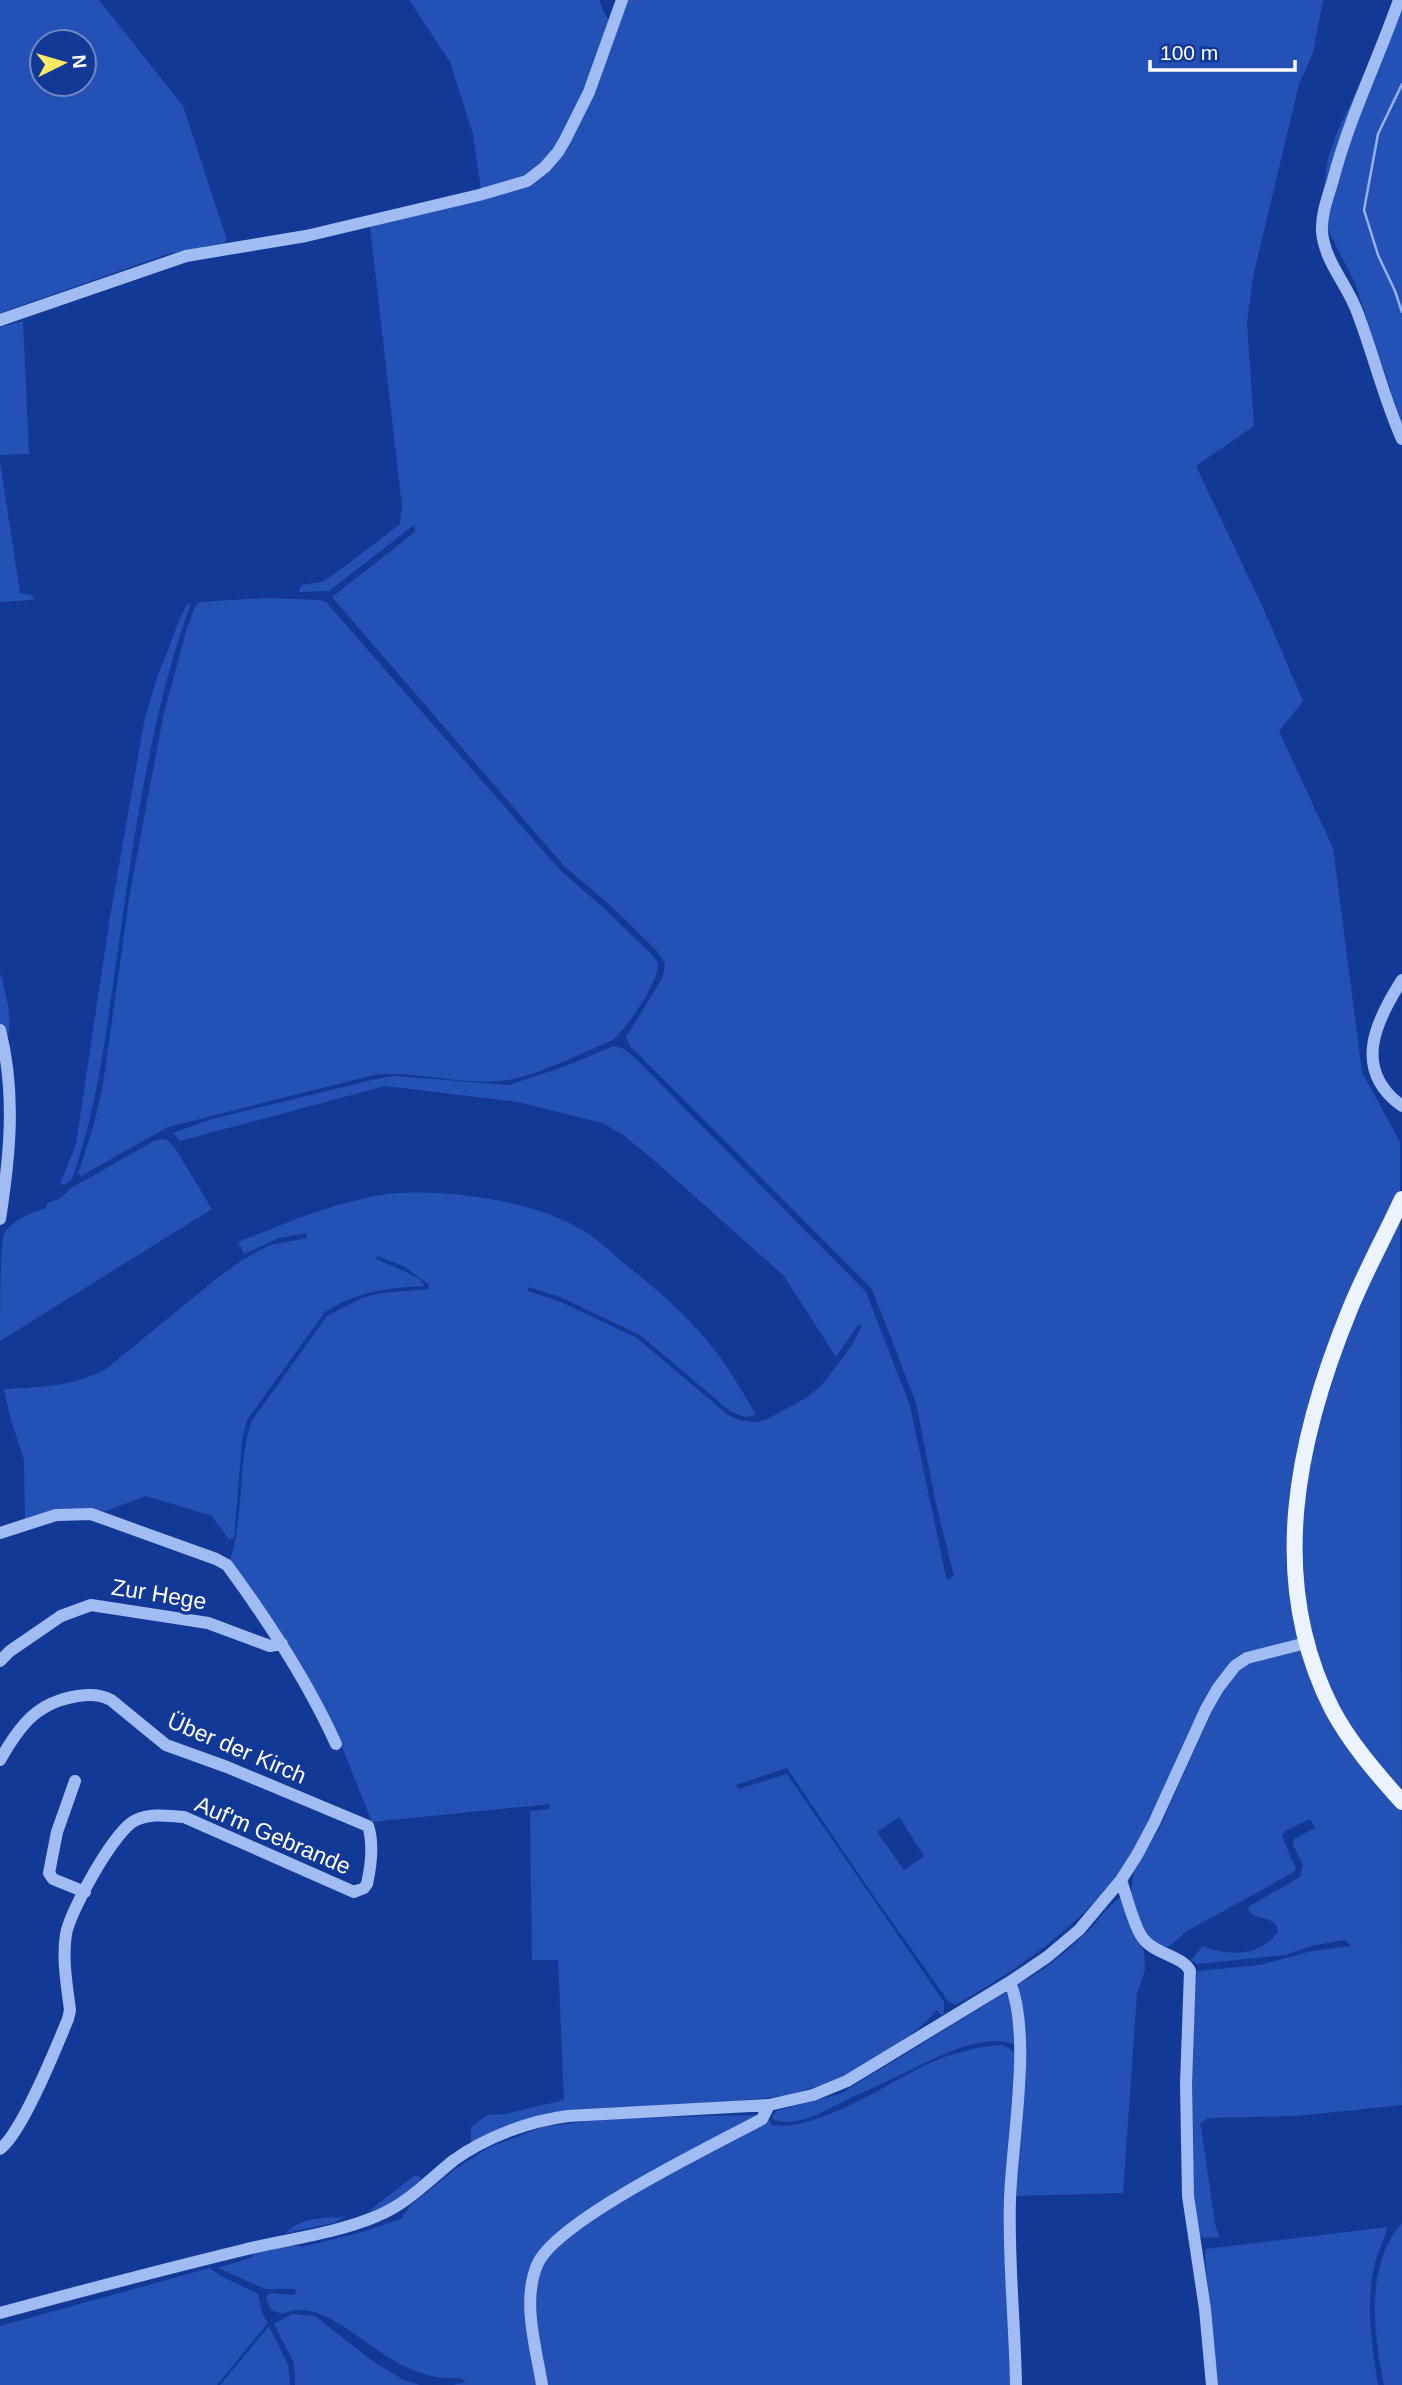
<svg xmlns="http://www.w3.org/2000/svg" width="1402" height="2385" font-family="Helvetica,sans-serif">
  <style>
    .green { fill: #2451b5; fill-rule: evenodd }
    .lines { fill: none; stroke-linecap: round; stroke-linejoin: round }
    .stream { stroke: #93b3f6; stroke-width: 2.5 }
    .minor { stroke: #a1bbf3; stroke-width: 12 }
    .major { stroke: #edf2ff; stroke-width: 16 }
    .labels { text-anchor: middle; stroke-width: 7; stroke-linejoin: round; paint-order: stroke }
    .street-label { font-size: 23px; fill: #fff; stroke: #123996 }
  </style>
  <rect width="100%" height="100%" fill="#123996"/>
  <path class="green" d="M 0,0 L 99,0 L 183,106 L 227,240 L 224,243 L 168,254 L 0,313 ZM 42,42 L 84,42 L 84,84 L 42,84 Z
    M 409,0 L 599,0 L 607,18 L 617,27 L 626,0 L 1323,0 L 1313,53 L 1299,84 L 1253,277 L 1247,323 L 1254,426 L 1196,466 L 1265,612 L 1303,701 L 1279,731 L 1333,848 L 1362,1072 L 1400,1142 L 1402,2105 L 1297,2116 L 1208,2118 L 1199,2124 L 1201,2127 L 1215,2224 L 1219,2237 L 1204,2238 L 1199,2236 L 1192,2194 L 1189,2084 L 1197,1971 L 1260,1965 L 1312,1951 L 1351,1946 L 1345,1940 L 1311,1946 L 1285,1955 L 1197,1964 L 1191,1960 L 1203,1946 C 1229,1957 1260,1956 1278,1932 L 1276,1925 C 1269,1917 1258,1919 1250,1913 L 1248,1907 L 1300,1877 L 1303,1865 L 1293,1844 L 1294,1839 L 1315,1828 L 1310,1819 L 1285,1831 L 1282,1836 L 1296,1869 L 1294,1872 L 1187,1931 L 1170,1946 L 1164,1948 L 1148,1937 L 1139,1916 L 1131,1893 L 1134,1871 L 1160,1827 L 1212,1711 C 1197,1735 1181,1759 1167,1784 C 1149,1815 1138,1851 1115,1879 C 1069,1934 1017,1970 955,2005 L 948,2001 L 871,1892 L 787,1768 L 736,1785 L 738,1789 L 787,1774 L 944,2002 L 944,2014 L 940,2014 L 937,2010 C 915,2037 862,2068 830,2083 C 818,2088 805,2087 794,2095 L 726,2102 L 565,2111 L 471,2143 L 471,2127 L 487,2115 L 505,2114 L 564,2100 L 558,1960 L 532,1960 L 530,1811 L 550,1809 L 550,1804 L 372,1822 L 340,1742 L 283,1643 L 230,1560 C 245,1515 237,1467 251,1422 L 327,1316 L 362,1298 L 381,1293 L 429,1289 L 429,1285 L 405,1267 L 377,1256 L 376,1259 L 404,1271 L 419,1279 L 425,1286 C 386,1288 359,1291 325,1312 L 247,1420 L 242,1441 L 234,1538 L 229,1540 L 212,1516 L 146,1496 L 100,1513 L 25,1521 L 24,1460 L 9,1413 L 4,1389 C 42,1387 72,1387 106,1369 L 216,1279 L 244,1259 L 270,1245 L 307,1238 L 306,1233 L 279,1238 L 244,1254 L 238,1242 C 287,1223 336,1201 389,1194 C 442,1188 528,1200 575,1226 C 594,1235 609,1251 625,1264 C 650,1284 675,1305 696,1328 C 720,1353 739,1385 756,1415 L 745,1417 L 730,1411 L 640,1335 L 560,1297 L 528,1287 L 528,1291 L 561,1302 L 637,1338 L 728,1415 L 743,1421 L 759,1422 L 767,1419 L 806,1398 L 822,1385 L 852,1345 L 862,1326 L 858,1325 L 836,1357 L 784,1276 L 656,1162 L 622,1134 L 602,1123 L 518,1102 L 385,1086 L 180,1141 L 173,1133 L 212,1119 L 376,1079 L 394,1076 L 509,1085 L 563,1067 L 614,1046 L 624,1049 L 636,1059 L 866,1292 L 910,1406 L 946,1577 L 948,1580 L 954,1576 L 937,1508 L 916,1403 L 872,1289 L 630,1046 L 626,1037 L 663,977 L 665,963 L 657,951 L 610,905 L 564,866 L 332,597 L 415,532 L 414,525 L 329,591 L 299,592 L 301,585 L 322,582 L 336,573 L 400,524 L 402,506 L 370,227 L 482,197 L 473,134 L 450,62 ZM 899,1817 L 924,1856 L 904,1870 L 877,1832 Z
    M 1402,0 L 1402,424 L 1355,283 L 1327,228 L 1322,201 L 1328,159 L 1336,135 L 1387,24 Z
    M 23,321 L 29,454 L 0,455 L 0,327 Z
    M 0,462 L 20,593 L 32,595 L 34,598 L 32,600 L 0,602 Z
    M 265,598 L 320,600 L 326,602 L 560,870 L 606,910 L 653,956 L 658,963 C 660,981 627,1027 613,1040 C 583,1052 540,1075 508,1080 C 464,1087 419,1070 374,1075 L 168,1127 L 81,1176 L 78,1174 L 94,1124 L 103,1084 L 130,893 L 163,717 L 186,631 L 195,607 L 200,602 Z
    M 191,603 C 150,715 134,838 117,956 C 106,1032 98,1106 72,1179 L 66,1184 L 60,1185 L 76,1144 L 110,917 L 145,717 L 157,678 L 180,618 L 186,606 Z
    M 0,973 C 6,992 14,1023 6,1041 L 0,1044 Z
    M 166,1139 L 175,1148 L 212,1209 L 0,1341 C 0,1322 0,1245 4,1233 C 13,1220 32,1212 46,1208 L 47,1203 L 61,1198 L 71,1188 L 156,1140 Z
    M 1120,1898 L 1134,1936 L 1144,1951 L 1145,1970 L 1137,1994 L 1123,2193 L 1014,2196 L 1017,2129 L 1014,1985 C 1039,1976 1066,1952 1086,1933 C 1098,1922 1106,1907 1120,1898 Z
    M 1008,1991 L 1016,2045 C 983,2031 933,2059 904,2073 C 886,2082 868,2090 850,2098 C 828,2109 799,2128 774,2120 L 772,2117 L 776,2111 L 840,2094 Z
    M 1003,2045 L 1016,2053 L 1014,2385 L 453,2385 L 466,2382 L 460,2378 C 383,2385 336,2290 282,2314 L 271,2310 L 266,2298 L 270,2293 L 294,2295 L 297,2289 L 265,2289 L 218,2268 L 253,2257 L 252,2254 C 267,2250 288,2241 302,2247 L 362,2232 L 401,2219 L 409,2207 L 458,2167 L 490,2147 L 543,2127 L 588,2121 L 632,2118 L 755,2115 L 768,2119 L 772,2125 C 817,2132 889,2082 930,2063 C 952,2053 978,2046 1003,2045 Z
    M 415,2175 L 422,2178 C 407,2192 390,2209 369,2211 Z
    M 346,2216 L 333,2223 L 286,2233 C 302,2215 324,2220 346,2216 Z
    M 1402,2223 L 1402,2385 L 1384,2385 C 1374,2334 1364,2266 1402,2223 Z
    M 1387,2227 C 1385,2240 1378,2251 1375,2263 C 1365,2303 1372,2346 1378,2385 L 1217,2385 L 1205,2255 L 1206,2249 Z
    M 210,2268 L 221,2276 L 258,2294 L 262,2313 L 268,2323 L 217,2385 L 0,2385 L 0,2326 Z
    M 292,2314 L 315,2316 L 375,2363 L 404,2380 L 420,2385 L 295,2385 L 294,2363 L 274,2324 Z
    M 269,2326 L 288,2365 L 290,2385 L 220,2385 Z"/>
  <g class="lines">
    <path class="stream" d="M 1402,84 L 1378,134 L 1364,210 L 1378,255 L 1395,291 L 1402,312"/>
    <path class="minor" d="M 1399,0 C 1378,60 1349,118 1333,180 C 1328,197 1321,214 1322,232 C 1325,263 1348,285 1358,314 C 1374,356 1384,399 1402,439
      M 0,320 L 186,256 L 306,236 L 479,195 L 527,181 L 545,167 L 558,152 L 565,140 L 589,92 L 622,0
      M 1402,980 C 1375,1022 1352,1070 1402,1106
      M 0,1030 C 16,1092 10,1156 0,1219
      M 0,1533 L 56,1515 L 91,1514 L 216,1559 L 227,1565 C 269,1622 307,1680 336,1744
      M 0,1661 L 10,1651 L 61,1616 L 91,1605 L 208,1623 L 270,1646 L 282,1644
      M 0,1760 C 20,1725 37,1702 78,1696 C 90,1694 100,1694 111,1700 L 166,1745 L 227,1767 L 368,1826 C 374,1844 371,1866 367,1884 L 364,1888 L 354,1892 L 184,1817 C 167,1816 152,1813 136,1820 C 115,1829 70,1911 66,1934 C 62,1959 67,1986 70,2010 L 68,2019 C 56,2048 22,2133 0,2149
      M 75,1781 L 57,1832 L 49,1873 L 53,1879 L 85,1892
      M 1121,1880 C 1126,1895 1134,1926 1142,1937 C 1153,1954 1184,1956 1190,1971 L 1186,2084 L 1188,2196 L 1205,2309 L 1212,2385
      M 1010,1982 C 1032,2037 1012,2138 1010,2199 C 1008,2261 1015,2323 1016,2385
      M 0,2313 C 81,2291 161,2270 243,2250 C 287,2239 335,2234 377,2216 C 407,2204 429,2180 454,2160 C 486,2137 529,2121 568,2116 L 769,2105 L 813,2095 L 847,2081 L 1010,1982 L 1047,1957 L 1079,1930 L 1121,1880 L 1137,1855 L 1154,1823 L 1206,1709 L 1218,1688 L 1235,1666 L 1247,1658 L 1306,1643
      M 542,2385 C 536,2347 521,2300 538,2263 C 559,2219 714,2145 762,2119 L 769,2105"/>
    <path class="major" d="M 1402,1199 C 1385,1236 1365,1272 1350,1309 C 1297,1438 1266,1579 1332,1709 C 1350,1743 1377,1774 1402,1802"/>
  </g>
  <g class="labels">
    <g class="street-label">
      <text transform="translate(159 1594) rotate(9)" y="8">Zur Hege</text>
      <text transform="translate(237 1748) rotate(23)" y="8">Über der Kirch</text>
      <text transform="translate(273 1835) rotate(23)" y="8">Auf'm Gebrande</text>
    </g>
  </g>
  <g transform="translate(63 63) rotate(85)"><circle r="33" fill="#123996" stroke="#7188c0" stroke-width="2"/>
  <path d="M0-5L12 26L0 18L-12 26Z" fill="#ffe863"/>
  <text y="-10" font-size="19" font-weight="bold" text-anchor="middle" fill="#ffffff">N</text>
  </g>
  <path d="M1150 60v10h145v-10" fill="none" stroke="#ffffff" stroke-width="3.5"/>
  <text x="1160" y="60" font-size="21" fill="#ffffff" stroke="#123996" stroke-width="5" paint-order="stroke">100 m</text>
</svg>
